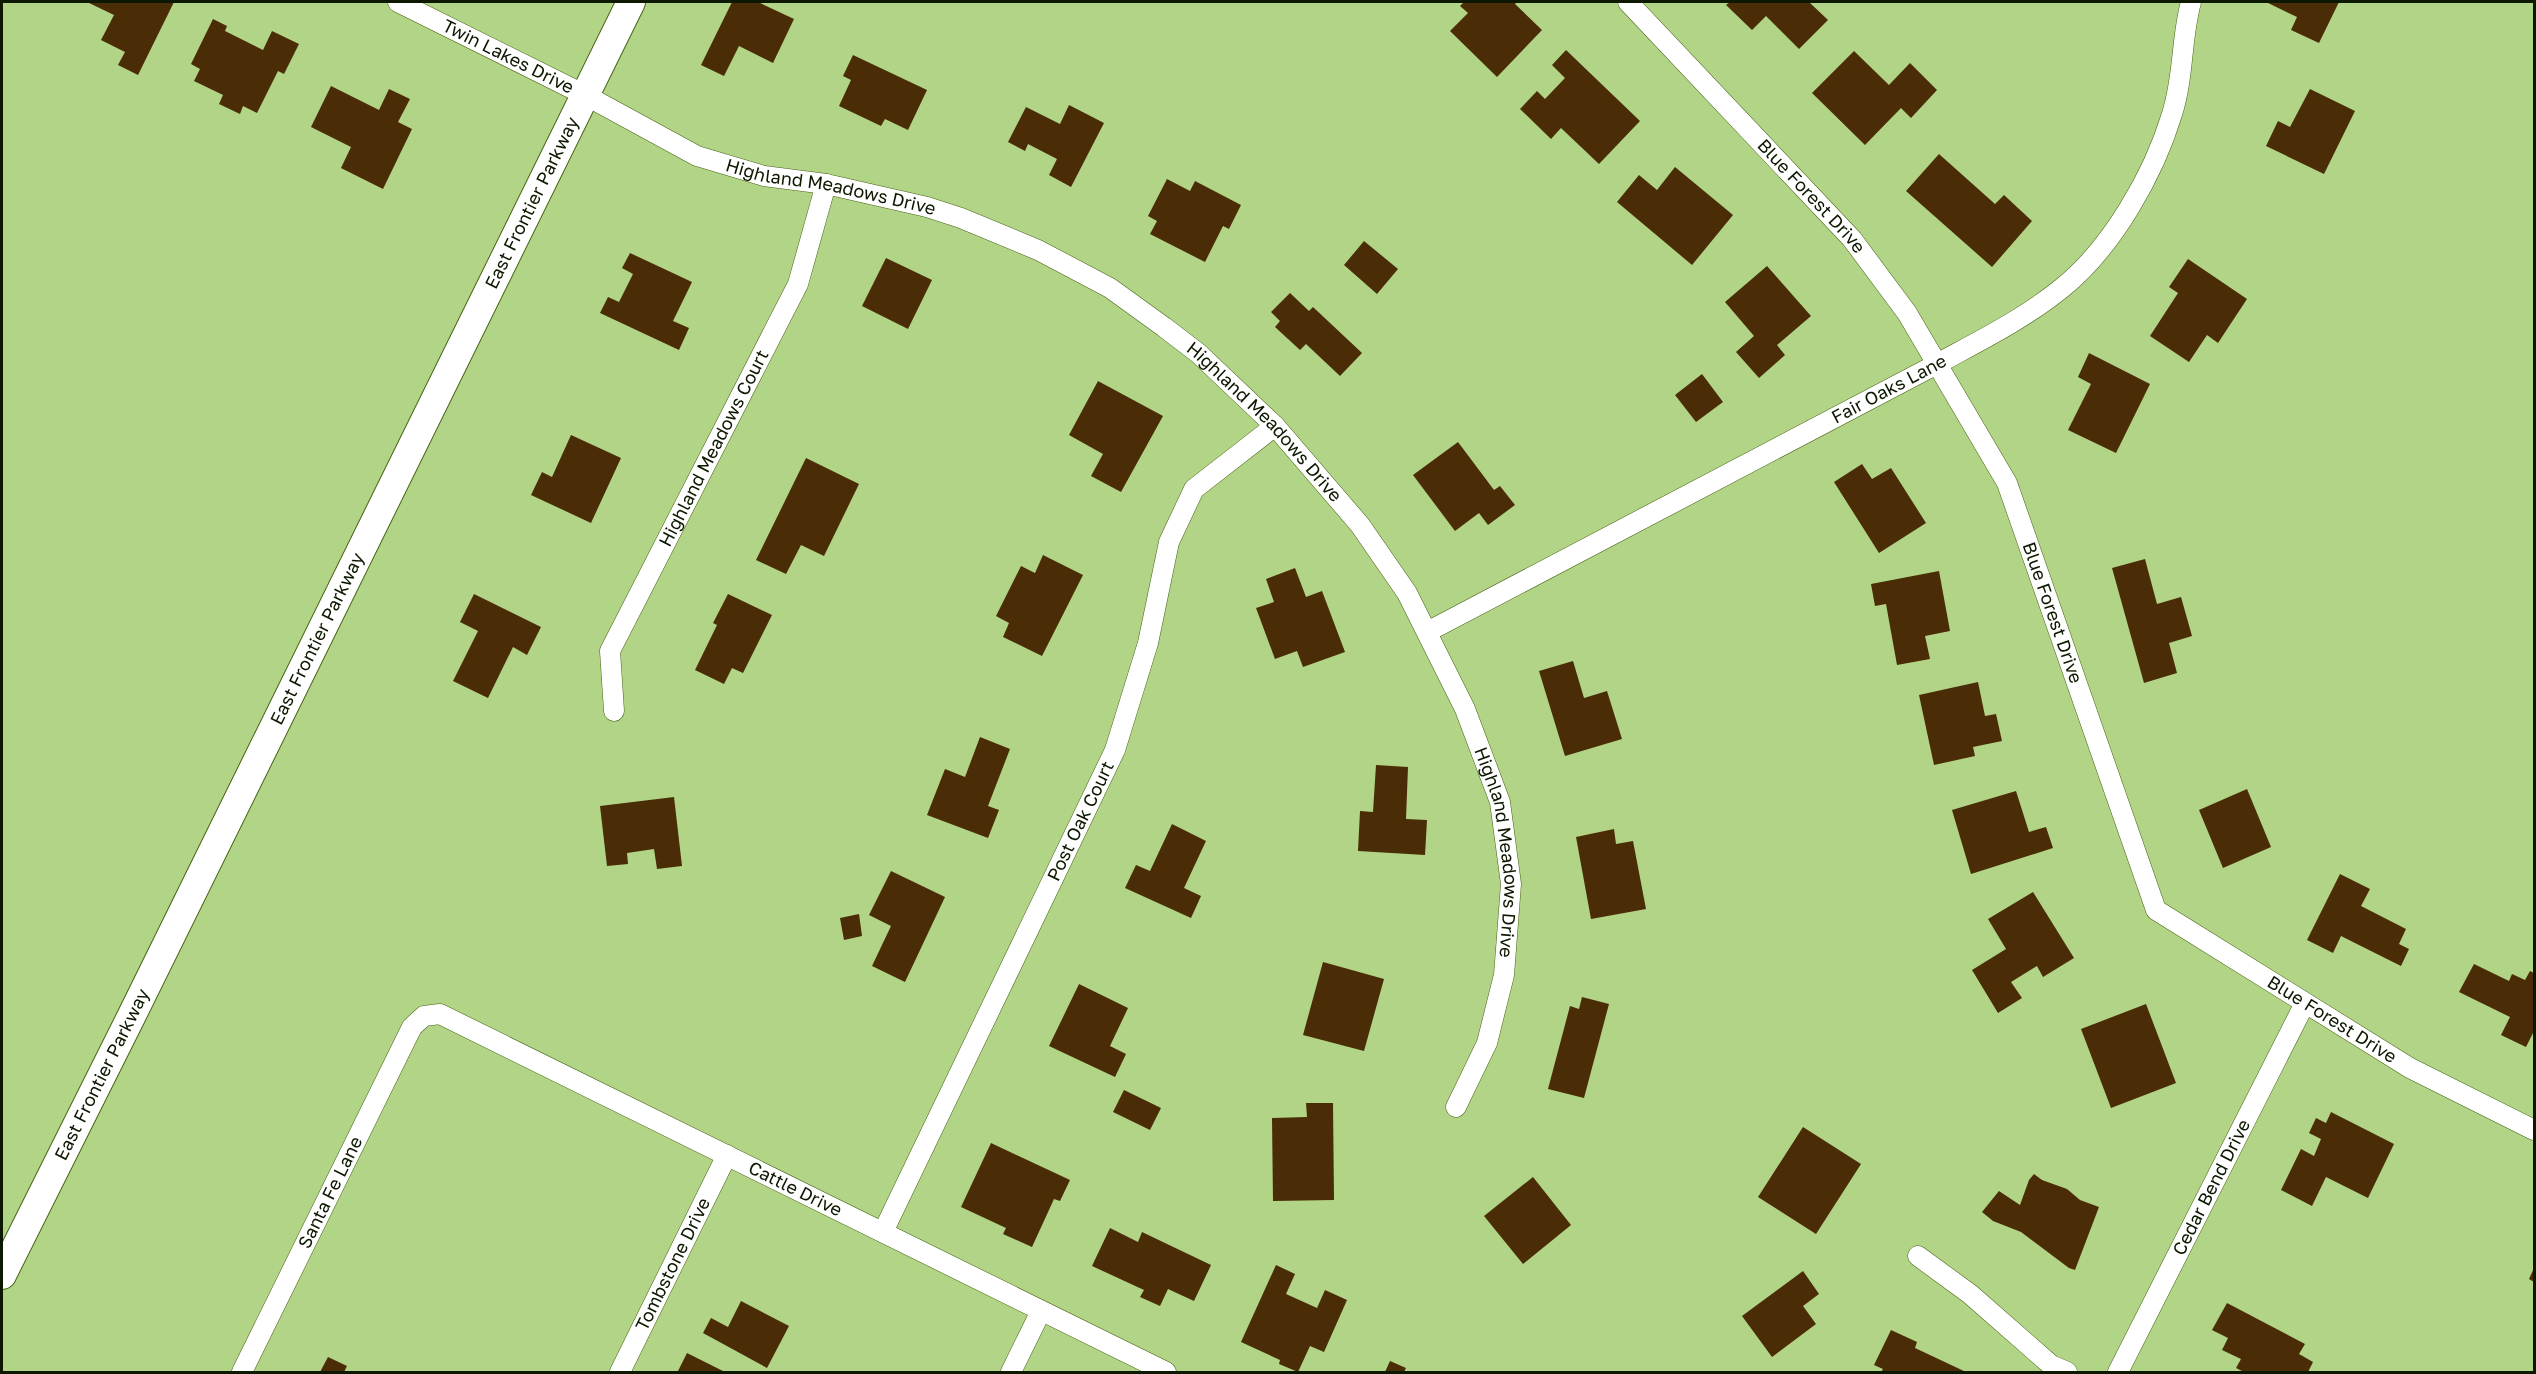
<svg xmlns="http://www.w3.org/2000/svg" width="2536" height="1374" font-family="'Golos Text',sans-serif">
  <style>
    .building { fill: #4a2c06 }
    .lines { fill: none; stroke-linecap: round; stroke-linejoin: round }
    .street-casing { stroke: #476314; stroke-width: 21 }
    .secondary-casing { stroke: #476314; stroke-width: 30 }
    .street { stroke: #fff; stroke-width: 20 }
    .secondary { stroke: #fff; stroke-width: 28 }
    .labels { text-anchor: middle; stroke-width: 6; stroke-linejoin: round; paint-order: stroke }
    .street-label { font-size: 18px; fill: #0c1800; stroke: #bee193 }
  </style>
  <rect width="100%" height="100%" fill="#b2d486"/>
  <path class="building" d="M 87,2 L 174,2 L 138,75 L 118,65 L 125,52 L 101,40 L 114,15 Z
    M 732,2 L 758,2 L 794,19 L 773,63 L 739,46 L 724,76 L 701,65 Z
    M 1464,2 L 1517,2 L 1515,4 L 1542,30 L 1497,77 L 1450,31 L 1468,13 L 1460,6 Z
    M 1730,2 L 1809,2 L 1828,20 L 1799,49 L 1766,16 L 1752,30 L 1726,5 Z
    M 2266,2 L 2339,2 L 2319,43 L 2291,30 L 2297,17 Z
    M 213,19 L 227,26 L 225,31 L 263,50 L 272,31 L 299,44 L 284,74 L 278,71 L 257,113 L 243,106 L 240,114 L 219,104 L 223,95 L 194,81 L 200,69 L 191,64 Z
    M 1566,50 L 1640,121 L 1599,164 L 1561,128 L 1551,139 L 1520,109 L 1537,91 L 1545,99 L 1565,78 L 1552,65 Z
    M 1854,51 L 1889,85 L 1910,63 L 1937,90 L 1911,118 L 1901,108 L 1865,145 L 1812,93 Z
    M 853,55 L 927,90 L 908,130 L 885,119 L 881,126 L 839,106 L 851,80 L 843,76 Z
    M 331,86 L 379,110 L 389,89 L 410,99 L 398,122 L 412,129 L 383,189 L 341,168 L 351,147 L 311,127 Z
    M 2310,89 L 2355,111 L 2324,174 L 2266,146 L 2278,121 L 2290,127 Z
    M 1069,105 L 1104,123 L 1071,187 L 1049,175 L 1057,159 L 1028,144 L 1025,151 L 1008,142 L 1026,107 L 1060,124 Z
    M 1939,154 L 1995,204 L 2004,195 L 2032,221 L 1992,267 L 1906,191 Z
    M 1675,167 L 1733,215 L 1692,265 L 1617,202 L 1639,175 L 1657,190 Z
    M 1167,179 L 1190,191 L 1195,181 L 1241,205 L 1229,229 L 1223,226 L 1205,262 L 1150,234 L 1157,221 L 1148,216 Z
    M 1364,241 L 1398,269 L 1377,294 L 1344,265 Z
    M 630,253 L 692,282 L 673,321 L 689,328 L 679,350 L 600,313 L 608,297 L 619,302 L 633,274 L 622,268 Z
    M 886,258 L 932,280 L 908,329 L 862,306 Z
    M 2188,259 L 2247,299 L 2218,343 L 2207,335 L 2189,362 L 2150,336 L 2178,293 L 2169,287 Z
    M 1767,266 L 1811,316 L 1777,345 L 1785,355 L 1759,378 L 1736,352 L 1754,336 L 1725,302 Z
    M 1290,293 L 1309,311 L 1313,307 L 1362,353 L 1340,376 L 1306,344 L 1300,350 L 1275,327 L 1280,321 L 1271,312 Z
    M 2089,353 L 2150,384 L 2116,453 L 2068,430 L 2091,384 L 2078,377 Z
    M 1702,374 L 1723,402 L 1696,422 L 1675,395 Z
    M 1098,381 L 1163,416 L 1121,492 L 1091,476 L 1103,454 L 1069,435 Z
    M 571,435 L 621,458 L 591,523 L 531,495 L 542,472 L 552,477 Z
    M 1458,442 L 1494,490 L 1500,486 L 1515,505 L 1488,525 L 1479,513 L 1455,531 L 1413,475 Z
    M 806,458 L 859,484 L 824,556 L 801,545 L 786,574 L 756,560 Z
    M 1862,464 L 1872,479 L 1891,468 L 1926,523 L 1879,553 L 1834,482 Z
    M 1043,555 L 1083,575 L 1042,656 L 1003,637 L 1009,623 L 996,616 L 1021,566 L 1035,573 Z
    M 2145,559 L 2157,604 L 2181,597 L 2192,636 L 2169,643 L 2177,673 L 2144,683 L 2112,568 Z
    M 1295,568 L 1306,597 L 1322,591 L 1345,652 L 1303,667 L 1297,651 L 1275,659 L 1256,608 L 1274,602 L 1266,579 Z
    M 1939,571 L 1950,631 L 1925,636 L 1930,659 L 1897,665 L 1886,604 L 1875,606 L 1871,584 Z
    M 474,594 L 541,627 L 527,655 L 513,647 L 488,698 L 453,681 L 478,631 L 460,622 Z
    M 728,594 L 772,615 L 743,673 L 732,668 L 724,684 L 695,670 L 717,625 L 713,623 Z
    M 1573,661 L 1584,698 L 1607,691 L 1622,739 L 1565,756 L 1539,671 Z
    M 1978,682 L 1985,716 L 1996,714 L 2002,741 L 1973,747 L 1975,756 L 1934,765 L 1919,695 Z
    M 980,737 L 1010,749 L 988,806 L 999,810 L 988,838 L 927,815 L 945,769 L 965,777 Z
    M 1376,765 L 1408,767 L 1406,819 L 1427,820 L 1425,855 L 1358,851 L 1360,811 L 1373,812 Z
    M 2247,789 L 2271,847 L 2223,868 L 2199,810 Z
    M 2016,791 L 2029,832 L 2046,827 L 2053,848 L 1971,874 L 1952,810 Z
    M 674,797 L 682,866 L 657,869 L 654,849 L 627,853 L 628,864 L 607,866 L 600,806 Z
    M 1172,824 L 1206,841 L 1184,888 L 1201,896 L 1191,918 L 1125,888 L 1136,865 L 1150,871 Z
    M 1614,829 L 1616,844 L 1633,841 L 1646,909 L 1591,919 L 1576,837 Z
    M 891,871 L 945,897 L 905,982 L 872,966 L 891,926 L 869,915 Z
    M 2340,874 L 2370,889 L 2361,906 L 2406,929 L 2399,944 L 2409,949 L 2401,966 L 2341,936 L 2333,953 L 2307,940 Z
    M 2033,892 L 2074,958 L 2043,977 L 2037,966 L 2011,982 L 2022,998 L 1998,1013 L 1972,970 L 2006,949 L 1988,919 Z
    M 859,914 L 862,936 L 844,940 L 840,918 Z
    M 1323,962 L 1384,979 L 1364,1051 L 1303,1035 Z
    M 2474,964 L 2509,981 L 2512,974 L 2525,980 L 2530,971 L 2534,973 L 2534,1031 L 2526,1047 L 2501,1035 L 2510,1017 L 2459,992 Z
    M 1079,984 L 1128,1008 L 1110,1046 L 1126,1054 L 1115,1077 L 1049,1046 Z
    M 1582,997 L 1609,1004 L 1584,1098 L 1548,1089 L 1570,1006 L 1579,1009 Z
    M 2146,1004 L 2176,1083 L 2111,1108 L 2081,1029 Z
    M 1124,1090 L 1161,1108 L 1150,1130 L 1113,1112 Z
    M 1306,1103 L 1333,1103 L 1334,1200 L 1273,1201 L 1272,1118 L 1307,1117 Z
    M 2331,1112 L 2394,1144 L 2368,1198 L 2326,1177 L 2312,1206 L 2281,1190 L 2301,1149 L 2314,1156 L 2321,1139 L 2309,1133 L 2316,1118 L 2326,1123 Z
    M 1803,1127 L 1861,1164 L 1816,1234 L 1758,1197 Z
    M 991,1143 L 1070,1180 L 1060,1201 L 1054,1199 L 1032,1247 L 1003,1234 L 1006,1228 L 961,1207 Z
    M 2034,1174 L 2042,1180 L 2067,1189 L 2080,1200 L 2099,1207 L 2075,1270 L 2069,1268 L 2021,1232 L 1993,1221 L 1982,1212 L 1999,1191 L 2020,1205 L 2029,1180 Z
    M 1533,1177 L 1571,1225 L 1523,1264 L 1484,1216 Z
    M 1110,1228 L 1138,1242 L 1142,1232 L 1211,1265 L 1194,1301 L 1168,1289 L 1160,1306 L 1140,1297 L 1144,1290 L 1092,1266 Z
    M 1276,1265 L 1295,1274 L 1286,1294 L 1317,1308 L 1325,1290 L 1347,1300 L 1324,1352 L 1310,1346 L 1298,1372 L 1279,1364 L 1280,1360 L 1241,1342 Z
    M 2534,1268 L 2534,1282 L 2529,1279 Z
    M 1803,1271 L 1819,1294 L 1803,1306 L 1816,1324 L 1772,1357 L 1742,1316 Z
    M 741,1301 L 789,1326 L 767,1368 L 703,1333 L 711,1318 L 728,1327 Z
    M 2227,1303 L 2305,1344 L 2299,1354 L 2313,1362 L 2308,1372 L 2244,1372 L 2236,1368 L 2241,1359 L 2222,1350 L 2228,1338 L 2212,1330 Z
    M 1891,1330 L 1917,1342 L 1915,1348 L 1966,1372 L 1881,1372 L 1883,1369 L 1874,1365 Z
    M 687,1353 L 725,1372 L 682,1372 L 678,1371 Z
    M 328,1357 L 347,1366 L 344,1372 L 320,1372 Z
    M 1390,1361 L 1406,1368 L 1404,1372 L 1385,1372 Z"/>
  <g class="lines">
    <g class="street-casing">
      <g id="street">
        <path id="s1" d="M 398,2 L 585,95 L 697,156 L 764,176 L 826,184 L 927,207 L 961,218 L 1038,250 L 1110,288 L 1164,327 L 1198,353 L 1275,426 L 1360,525 L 1407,593 L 1465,709 L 1500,802 L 1511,884 L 1504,975 L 1487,1043 L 1456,1107"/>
        <path id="s2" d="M 1628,2 L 1852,239 L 1907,313 L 2007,483 L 2156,910 L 2410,1068 L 2534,1130"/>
        <path id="s3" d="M 1427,632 L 1937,364 C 1979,341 2024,319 2062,288 C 2112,248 2154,174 2172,114 C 2184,77 2181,38 2191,2"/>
        <path id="s4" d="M 614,711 L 610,651 L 798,284 L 826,184"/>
        <path id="s5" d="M 883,1232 L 1115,750 L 1148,643 L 1169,542 L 1194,489 L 1275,426"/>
        <path d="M 1918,1256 L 1970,1294 L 2051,1365 L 2067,1372"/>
        <path id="s6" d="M 242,1372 L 412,1027 L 424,1016 L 440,1014 L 1166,1372"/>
        <path id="s7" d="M 620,1372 L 727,1155"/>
        <path d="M 1011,1372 L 1041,1311"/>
        <path id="s8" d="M 2118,1372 L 2305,1003"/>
      </g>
    </g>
    <g class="secondary-casing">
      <g id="secondary">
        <path id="s9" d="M 2,1275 L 132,1015 L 631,2"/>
      </g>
    </g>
    <use href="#street" class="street"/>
    <use href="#secondary" class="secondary"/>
  </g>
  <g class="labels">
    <g class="street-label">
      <text dy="6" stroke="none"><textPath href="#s1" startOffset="123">Twin Lakes Drive</textPath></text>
      <text dy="6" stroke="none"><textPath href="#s1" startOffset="474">Highland Meadows Drive</textPath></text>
      <text dy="6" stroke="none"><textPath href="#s2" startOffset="267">Blue Forest Drive</textPath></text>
      <text dy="6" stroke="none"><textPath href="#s9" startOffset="1196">East Frontier Parkway</textPath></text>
      <text dy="6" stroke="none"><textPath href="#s3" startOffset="522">Fair Oaks Lane</textPath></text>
      <text dy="6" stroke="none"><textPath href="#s1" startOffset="978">Highland Meadows Drive</textPath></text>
      <text dy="6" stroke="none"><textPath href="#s4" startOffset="288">Highland Meadows Court</textPath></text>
      <text dy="6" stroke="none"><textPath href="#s2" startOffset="753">Blue Forest Drive</textPath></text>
      <text dy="6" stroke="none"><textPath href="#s9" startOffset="710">East Frontier Parkway</textPath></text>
      <text dy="6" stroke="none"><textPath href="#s5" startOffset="456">Post Oak Court</textPath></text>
      <text dy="6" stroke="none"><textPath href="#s1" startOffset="1480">Highland Meadows Drive</textPath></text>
      <text dy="6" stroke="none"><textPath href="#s2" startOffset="1275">Blue Forest Drive</textPath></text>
      <text dy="6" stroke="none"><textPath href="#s9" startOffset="224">East Frontier Parkway</textPath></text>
      <text dy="6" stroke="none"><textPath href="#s8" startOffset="207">Cedar Bend Drive</textPath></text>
      <text dy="6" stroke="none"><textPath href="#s6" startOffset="813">Cattle Drive</textPath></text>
      <text dy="6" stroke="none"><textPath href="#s6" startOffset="200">Santa Fe Lane</textPath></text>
      <text dy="6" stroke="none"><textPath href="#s7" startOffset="120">Tombstone Drive</textPath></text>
    </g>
  </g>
  <rect width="2536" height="1374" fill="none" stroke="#0c1800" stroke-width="6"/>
</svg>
